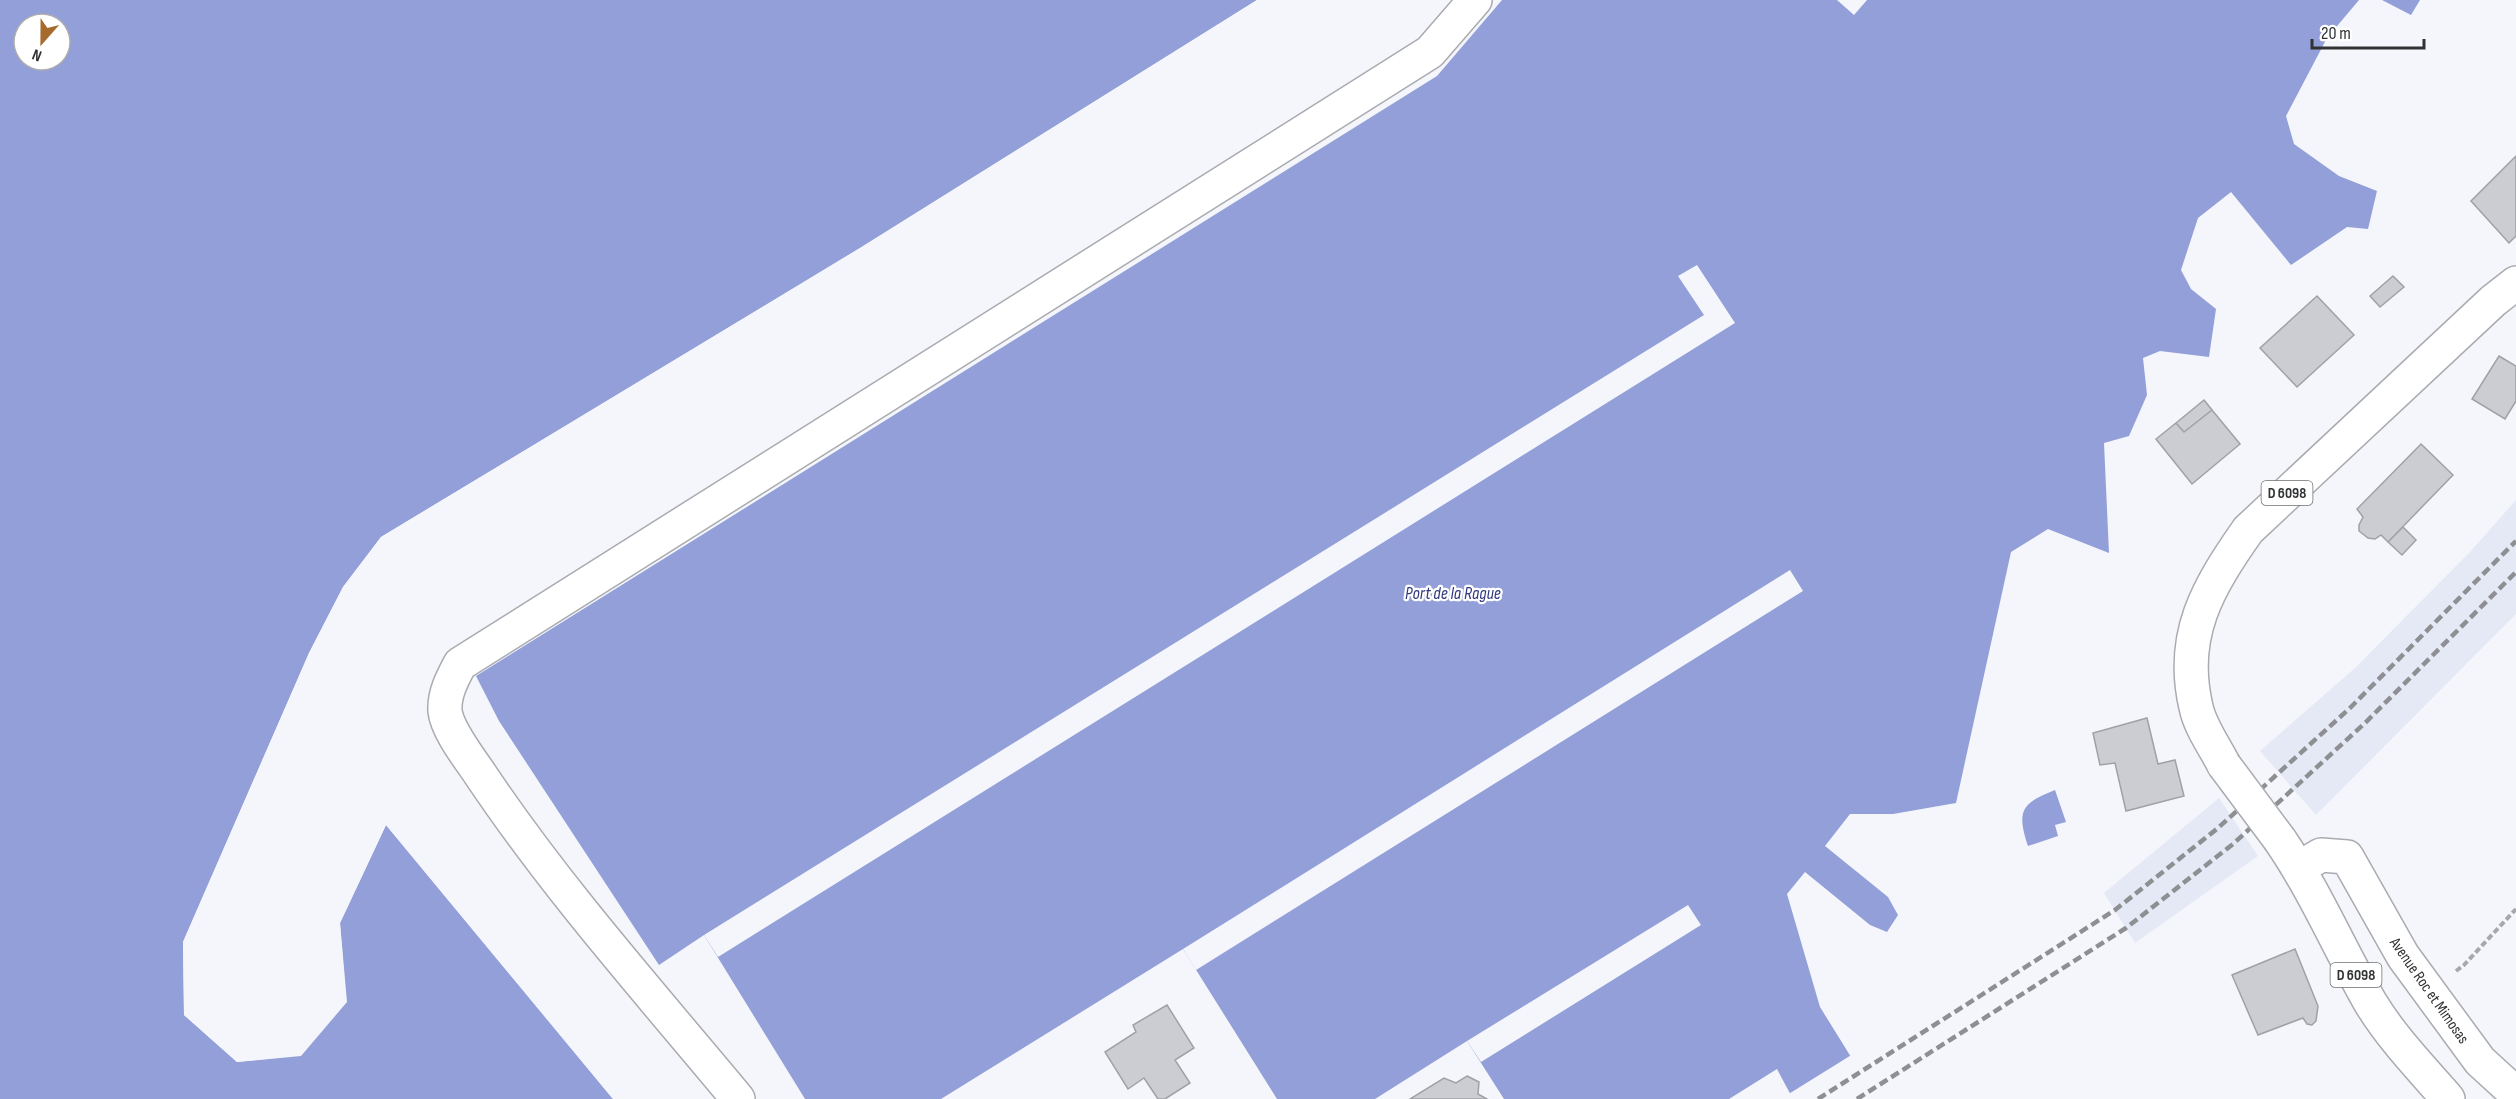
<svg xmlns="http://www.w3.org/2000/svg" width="2516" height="1099" font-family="'Sofia Sans Condensed',sans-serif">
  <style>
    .built { fill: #e5e9f5 }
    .water { fill: #929fd8; fill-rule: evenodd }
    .pier { fill: #f4f6fb }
    .building { fill: #cbcdd2; stroke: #a0a1a6; stroke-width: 1.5 }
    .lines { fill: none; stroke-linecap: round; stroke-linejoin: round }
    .minor-casing { stroke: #aaabb1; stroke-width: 36 }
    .major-casing { stroke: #aaabb1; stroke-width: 36 }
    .path { stroke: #a6a8ac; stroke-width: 4; stroke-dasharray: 6 3; stroke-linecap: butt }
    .minor { stroke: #fff; stroke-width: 33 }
    .major { stroke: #fff; stroke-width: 33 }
    .rail { stroke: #8d8f92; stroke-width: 4.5; stroke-dasharray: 9 4.5; stroke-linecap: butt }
    .major-bridge-casing { stroke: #aaabb1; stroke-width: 36; stroke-linecap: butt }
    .major-bridge { stroke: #fff; stroke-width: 33 }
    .labels { text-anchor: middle; stroke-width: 4.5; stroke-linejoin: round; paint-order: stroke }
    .shield { fill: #fff; stroke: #6f7071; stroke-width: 1.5 }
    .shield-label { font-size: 15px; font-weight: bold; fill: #313234 }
    .street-label { font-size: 16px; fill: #313234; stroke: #fff }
    .water-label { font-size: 18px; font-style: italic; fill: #31397e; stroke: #fff }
  </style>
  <rect width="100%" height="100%" fill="#f4f6fb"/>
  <path class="built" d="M 2516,500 L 2516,614 L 2316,815 L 2260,751 L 2355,668 L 2470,552 Z
    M 2219,798 L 2258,856 L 2135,943 L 2104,893 Z"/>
  <path class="water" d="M 0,0 L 1257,0 L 860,248 L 381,537 L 343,587 L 309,653 L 183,942 L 184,1015 L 237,1062 L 301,1055 L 346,1002 L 340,923 L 386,825 L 613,1099 L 0,1099 ZM 24,24 L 60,24 L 60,60 L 24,60 Z
    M 1502,0 L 1837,0 L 1854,15 L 1867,0 L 2359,0 L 2327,38 L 2286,116 L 2294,144 L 2339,176 L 2377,191 L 2368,229 L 2347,227 L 2291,265 L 2231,192 L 2198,218 L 2181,270 L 2191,289 L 2216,309 L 2209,357 L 2160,351 L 2143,358 L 2147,395 L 2129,436 L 2104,443 L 2109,553 L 2048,529 L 2011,552 L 1956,803 L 1893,814 L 1850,814 L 1825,846 L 1888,897 L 1898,915 L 1887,932 L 1870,925 L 1805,872 L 1787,894 L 1820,1007 L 1877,1099 L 1793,1099 L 1777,1069 L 1729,1099 L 1504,1099 L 1467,1041 L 1375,1099 L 1277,1099 L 1183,949 L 941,1099 L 805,1099 L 704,935 L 659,965 L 499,721 L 476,676 L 1437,76 Z
    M 2382,0 L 2420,0 L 2411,15 Z
    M 2055,790 L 2066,822 L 2055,825 L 2058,836 L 2028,846 C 2016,810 2022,803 2055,790 Z"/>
  <path class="pier" d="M 1257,0 L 1260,0 L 1258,3 L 861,250 L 383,540 L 345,589 L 311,654 L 186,942 L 187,1013 L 238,1059 L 299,1053 L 343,1001 L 337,923 L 383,824 L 387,822 L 616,1099 L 613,1099 L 386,825 L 340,923 L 347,1002 L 301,1056 L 237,1062 L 184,1015 L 183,942 L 309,653 L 343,587 L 381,537 L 860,248 Z
    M 1697,265 L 1735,323 L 718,957 L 704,935 L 1704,315 L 1678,276 Z
    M 1790,570 L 1803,591 L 1196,970 L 1183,949 Z
    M 1688,905 L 1701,925 L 1481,1062 L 1467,1041 Z
    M 1853,1054 L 1880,1099 L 1790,1099 L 1787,1095 Z"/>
  <path class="building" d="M 2516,156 L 2516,236 L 2509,243 L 2471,201 Z
    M 2393,276 L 2404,287 L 2380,307 L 2370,296 Z
    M 2317,296 L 2354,335 L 2297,387 L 2260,348 Z
    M 2499,356 L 2516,366 L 2516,401 L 2505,419 L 2472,399 Z
    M 2204,400 L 2212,410 L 2184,432 L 2176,423 Z
    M 2212,410 L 2240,444 L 2192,484 L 2156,439 L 2176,423 L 2184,432 Z
    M 2421,444 L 2453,475 L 2388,542 L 2381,535 L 2375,539 L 2368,538 L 2359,531 L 2359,525 L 2363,517 L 2357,509 Z
    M 2403,527 L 2416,540 L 2402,555 L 2388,542 Z
    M 2147,718 L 2158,764 L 2175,760 L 2184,796 L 2126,811 L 2115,763 L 2100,765 L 2093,733 Z
    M 2295,949 L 2318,1006 L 2316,1021 L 2312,1025 L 2307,1024 L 2303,1018 L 2258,1035 L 2232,975 Z
    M 1167,1005 L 1194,1048 L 1175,1060 L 1190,1083 L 1165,1099 L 1158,1099 L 1144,1078 L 1128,1089 L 1105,1052 L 1136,1032 L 1133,1025 Z
    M 1467,1076 L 1479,1082 L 1478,1094 L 1487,1099 L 1410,1099 L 1444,1078 L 1456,1083 Z"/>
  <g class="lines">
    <g class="minor-casing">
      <path id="minor" d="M 2299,868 L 2321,855 L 2347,857 L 2403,956 L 2480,1061 L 2516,1094
        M 738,1099 C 650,993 557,889 480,774 C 470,759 447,730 445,711 C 444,694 452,679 460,664 L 1430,52 L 1475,0"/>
    </g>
    <g class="major-casing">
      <path id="major" d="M 2224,765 C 2215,747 2200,727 2196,707 C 2179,635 2208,587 2248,530 L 2493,301 L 2516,283
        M 2280,840 C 2315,891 2339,948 2370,1002 C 2391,1037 2421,1068 2448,1099"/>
    </g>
    <path class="path" d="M 2456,971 L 2464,965 L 2516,909"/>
    <use href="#minor" class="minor"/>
    <use href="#major" class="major"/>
    <path class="rail" d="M 1818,1099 L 2115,910 L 2218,828 L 2350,708 L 2516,541
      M 1857,1099 L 2126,928 L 2233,844 L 2365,723 L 2516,572"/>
    <g class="major-bridge-casing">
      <path id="major-bridge" d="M 2224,765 L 2280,840"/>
    </g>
    <use href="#major-bridge" class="major-bridge"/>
  </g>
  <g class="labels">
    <g class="shield">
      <rect x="2261.5" y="481" width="51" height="24" rx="4.5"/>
      <rect x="2330.5" y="963" width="51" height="24" rx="4.5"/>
    </g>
    <g class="shield-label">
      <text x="2287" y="498">D 6098</text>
      <text x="2356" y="980">D 6098</text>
    </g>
    <g class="street-label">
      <text transform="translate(2430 990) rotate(55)" y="6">Avenue Roc et Mimosas</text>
    </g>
    <g class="water-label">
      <text x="1453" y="599">Port de la Rague</text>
    </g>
  </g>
  <g transform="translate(42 42) rotate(201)"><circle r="28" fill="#ffffff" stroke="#adadae" stroke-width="1.5"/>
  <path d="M0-4.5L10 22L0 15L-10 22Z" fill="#a66b2c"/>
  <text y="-9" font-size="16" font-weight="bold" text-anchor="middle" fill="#313234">N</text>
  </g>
  <path d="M2312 39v9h112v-9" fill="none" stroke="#313234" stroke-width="3"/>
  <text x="2321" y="39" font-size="18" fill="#313234" stroke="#ffffff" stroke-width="4.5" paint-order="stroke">20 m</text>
</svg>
